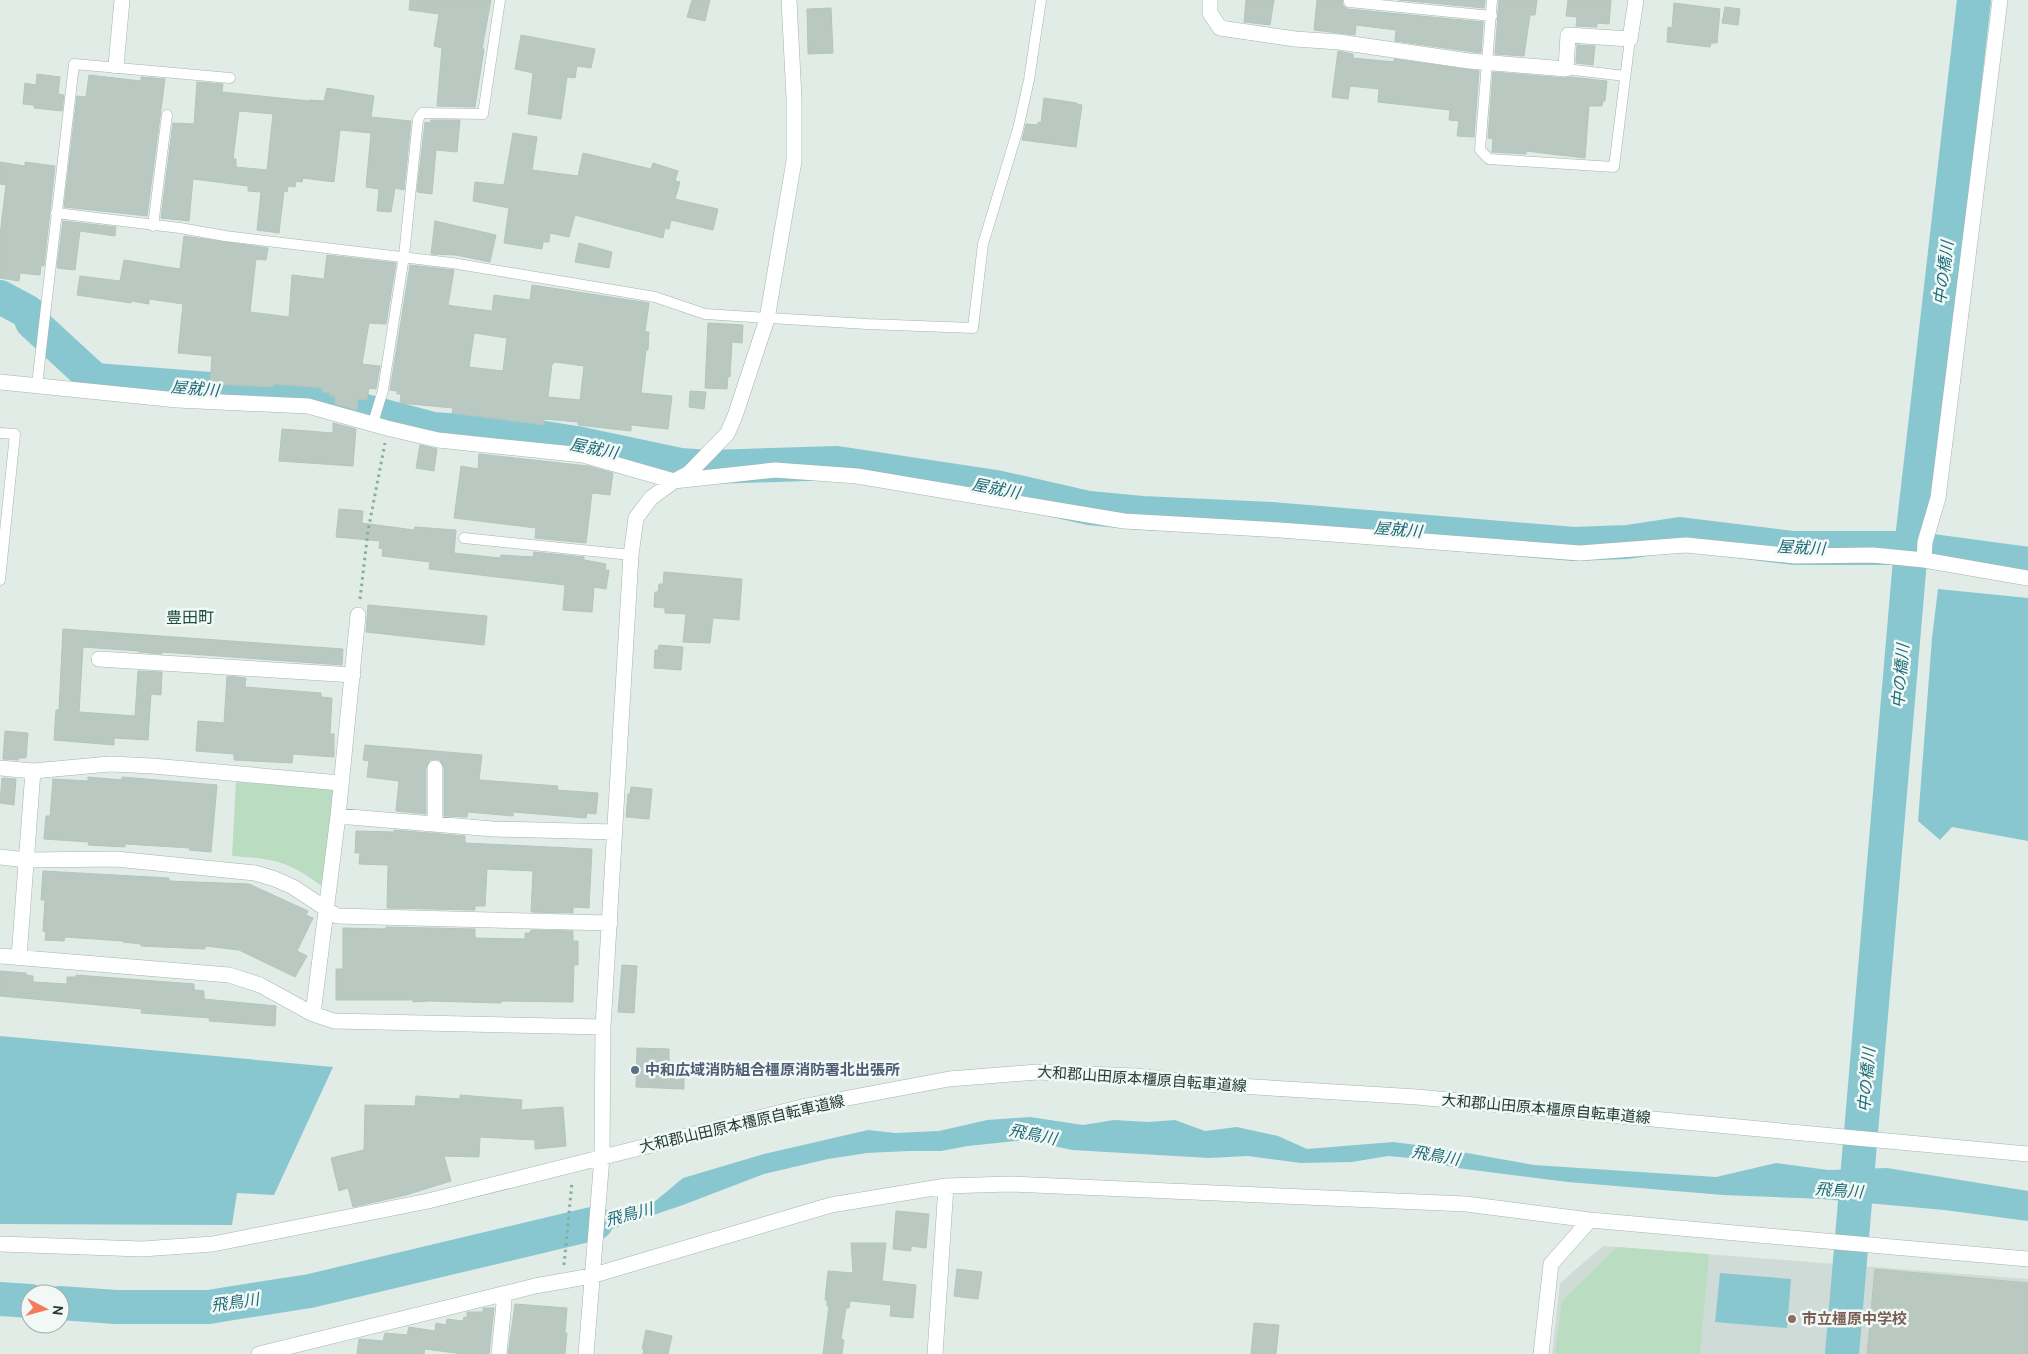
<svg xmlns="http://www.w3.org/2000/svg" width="2028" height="1354" font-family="Cabin,'Noto Sans JP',sans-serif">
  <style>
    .built { fill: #cfdbd6 }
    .green { fill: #baddc2 }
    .water { fill: #89c7d0 }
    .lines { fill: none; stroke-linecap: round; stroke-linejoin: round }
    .river { stroke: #89c7d0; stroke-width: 34 }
    .building { fill: #b9c9c2; stroke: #b4c5bd; fill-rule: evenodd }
    .service-casing { stroke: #a4b4ae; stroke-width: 11 }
    .minor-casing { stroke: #a4b4ae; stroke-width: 16 }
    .path { stroke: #82afa0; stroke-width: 3; stroke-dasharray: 2.5 4; stroke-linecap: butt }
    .service { stroke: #fff; stroke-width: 10 }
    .minor { stroke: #fff; stroke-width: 15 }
    .service-dot { fill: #5c6f8a; stroke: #f2f8f5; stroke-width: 2 }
    .education-dot { fill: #8d6e63; stroke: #f2f8f5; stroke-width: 2 }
    .labels { text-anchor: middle; stroke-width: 5; stroke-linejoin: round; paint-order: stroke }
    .service-label { font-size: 15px; font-weight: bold; fill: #4e5e75; stroke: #f2f8f5; text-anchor: start }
    .street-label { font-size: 15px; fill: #223c34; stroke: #f2f8f5 }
    .education-label { font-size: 15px; font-weight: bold; fill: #785e54; stroke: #f2f8f5; text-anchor: start }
    .water-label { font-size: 16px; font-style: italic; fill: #1c6b78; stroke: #f2f8f5 }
    .neighbourhood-label { font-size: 16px; fill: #1e4e41; stroke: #f2f8f5 }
  </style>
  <rect width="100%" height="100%" fill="#e1ece7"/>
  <path class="built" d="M 1603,1246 L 2028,1279 L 2028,1354 L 1552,1354 L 1560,1283 Z"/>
  <path class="green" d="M 236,782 L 334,789 L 323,887 C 288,861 275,859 232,856 Z
    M 1617,1247 L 1709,1254 L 1700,1353 L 1703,1354 L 1555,1354 L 1562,1301 Z"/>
  <path class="water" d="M 1938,589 L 2028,598 L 2028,841 L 1952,827 L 1940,840 L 1918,821 L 1932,638 Z
    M 0,1036 L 333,1067 L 274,1195 L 237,1193 L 232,1225 L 0,1224 Z
    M 1030,1117 L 1083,1125 L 1114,1120 L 1148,1122 L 1175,1120 L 1205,1131 L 1237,1127 L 1278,1136 L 1307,1149 L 1393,1142 L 1433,1147 L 1534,1165 L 1716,1177 L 1776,1163 L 1828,1170 L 1887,1168 L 2028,1191 L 2028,1221 L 1944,1210 L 1822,1199 L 1723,1195 L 1568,1182 L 1457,1168 L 1410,1158 L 1388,1156 L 1352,1162 L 1301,1163 L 1248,1156 L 1209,1158 L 1072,1150 L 1026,1140 L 968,1146 L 941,1151 L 909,1151 L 867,1153 L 828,1159 L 764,1174 L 683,1205 L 609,1230 L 561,1239 L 542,1226 L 561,1224 L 613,1209 L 653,1203 L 683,1178 L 764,1154 L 868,1130 L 895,1133 L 939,1131 L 987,1120 Z
    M 1720,1273 L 1791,1279 L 1787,1328 L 1715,1322 Z"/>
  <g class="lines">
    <path class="river" d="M 0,297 L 28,312 L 32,322 L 95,380 L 312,397 L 433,429 L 532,436 L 576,443 L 680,465 L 711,467 L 837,463 L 996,487 L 1089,508 L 1142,513 L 1271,519 L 1574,544 L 1627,542 L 1680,534 L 1794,548 L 1911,548 L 2028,564
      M 0,1299 L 30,1301
      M 60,1303 L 116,1307 L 209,1307 L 233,1303 L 310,1291 L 596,1223
      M 1842,1354 L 1911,548 L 1974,0"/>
  </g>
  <path class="building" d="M 410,0 L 491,0 L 482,49 L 484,49 L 475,107 L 437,106 L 442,48 L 434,46 L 439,14 L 409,10 Z
    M 692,0 L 710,0 L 705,21 L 687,17 Z
    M 1246,0 L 1274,0 L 1270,25 L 1244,22 Z
    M 1317,0 L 1342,0 L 1343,6 L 1348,9 L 1483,22 L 1481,53 L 1395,41 L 1396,30 L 1356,25 L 1355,35 L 1314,30 Z
    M 1399,0 L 1485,0 L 1484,8 Z
    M 1499,0 L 1537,0 L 1535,15 L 1530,15 L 1524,56 L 1495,54 Z
    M 1568,0 L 1611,0 L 1609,24 L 1597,23 L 1597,27 L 1576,26 L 1577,17 L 1566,16 Z
    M 1674,3 L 1720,9 L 1717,43 L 1711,43 L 1710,47 L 1667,42 L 1668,27 L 1672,28 Z
    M 1725,7 L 1740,9 L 1738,25 L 1722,23 Z
    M 831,8 L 833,53 L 808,54 L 807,9 Z
    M 521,35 L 595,49 L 591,68 L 577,66 L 575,78 L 567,77 L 561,119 L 528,114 L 533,73 L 515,69 Z
    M 1577,45 L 1595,46 L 1593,65 L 1576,63 Z
    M 1338,51 L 1353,54 L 1353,58 L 1394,62 L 1394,59 L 1479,71 L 1474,137 L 1457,136 L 1459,121 L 1449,120 L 1450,110 L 1378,102 L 1379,89 L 1350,86 L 1348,99 L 1332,97 Z
    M 1493,72 L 1565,78 L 1571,77 L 1607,81 L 1605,101 L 1603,101 L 1602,106 L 1589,106 L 1585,158 L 1526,151 L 1526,154 L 1492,152 L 1493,139 L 1488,138 Z
    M 37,74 L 60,77 L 58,94 L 64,95 L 62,111 L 34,108 L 34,105 L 23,104 L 25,83 L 36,85 Z
    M 89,75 L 141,81 L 141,77 L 165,79 L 147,216 L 64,207 L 77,96 L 86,97 Z
    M 197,82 L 223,84 L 222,92 L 309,101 L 309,100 L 324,101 L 327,88 L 374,96 L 371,117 L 411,121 L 404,190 L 395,188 L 391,212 L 377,211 L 379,189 L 366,187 L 371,133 L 340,130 L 334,182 L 303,178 L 302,182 L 296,181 L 295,187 L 288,186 L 287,192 L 284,191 L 279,233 L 257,230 L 261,192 L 248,191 L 248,186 L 193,179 L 189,221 L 161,218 L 173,123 L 194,124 ZM 239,111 L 273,114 L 267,170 L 236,167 L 236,159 L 233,159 Z
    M 1044,98 L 1077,103 L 1077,104 L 1082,105 L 1076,147 L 1022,140 L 1026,124 L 1038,125 L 1038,122 L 1041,123 Z
    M 431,120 L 460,120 L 457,152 L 436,150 L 432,194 L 417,192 L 425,122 L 430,123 Z
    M 513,133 L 537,137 L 532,170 L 578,176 L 583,153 L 651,169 L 653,163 L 678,171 L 675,181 L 680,182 L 675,199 L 718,209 L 713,230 L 671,220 L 669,229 L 665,228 L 663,238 L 575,215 L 569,237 L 550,233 L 549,242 L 543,242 L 542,249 L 504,243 L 509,208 L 473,201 L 475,182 L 504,185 Z
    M 0,162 L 25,166 L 25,162 L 55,166 L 44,266 L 41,265 L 40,275 L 20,273 L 19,281 L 0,278 L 0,235 L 6,185 L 0,184 Z
    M 63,221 L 116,227 L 115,236 L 80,231 L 75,270 L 57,268 Z
    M 435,221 L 496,235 L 490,262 L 456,255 L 431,254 Z
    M 184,236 L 268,248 L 266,260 L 256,259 L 250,312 L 289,317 L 292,275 L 324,279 L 327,255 L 396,263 L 386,324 L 369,323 L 362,364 L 380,366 L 376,389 L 369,388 L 367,400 L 358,399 L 357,410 L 335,404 L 335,396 L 330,396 L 331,393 L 322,392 L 322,388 L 273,384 L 273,387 L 210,384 L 212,356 L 178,353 L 183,304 L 149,299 L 149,304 L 131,301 L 131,303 L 77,295 L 80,276 L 120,281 L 124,260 L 180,269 Z
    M 579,243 L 612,252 L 609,268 L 575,262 Z
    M 410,265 L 454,270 L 448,305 L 453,306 L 492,311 L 494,295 L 530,300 L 532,285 L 649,303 L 645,332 L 649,332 L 648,350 L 646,350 L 641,393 L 672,396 L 668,429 L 631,425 L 631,431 L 578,425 L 578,422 L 544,419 L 544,425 L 452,413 L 453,408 L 400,403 L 401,394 L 397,394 L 397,391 L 390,390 ZM 474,333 L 507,338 L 503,371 L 469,367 ZM 555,362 L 584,366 L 580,400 L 548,397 L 552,364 Z
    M 708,323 L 743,325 L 742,343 L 732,342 L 730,377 L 728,376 L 727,389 L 705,388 Z
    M 690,391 L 706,392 L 704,409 L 689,407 Z
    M 333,423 L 356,429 L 353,466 L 279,461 L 282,429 L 333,433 Z
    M 420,445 L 437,449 L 434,471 L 416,468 Z
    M 479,454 L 588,466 L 613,473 L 610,495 L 592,493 L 586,543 L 535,538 L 536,528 L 454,518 L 461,466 L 478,469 Z
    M 339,509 L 363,511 L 362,523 L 414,530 L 415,527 L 456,530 L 454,553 L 500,558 L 501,555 L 533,557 L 534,552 L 584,557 L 584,560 L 606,564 L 605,570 L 609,570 L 606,589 L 594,587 L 592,612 L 563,610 L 565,585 L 429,569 L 430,562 L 382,556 L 383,549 L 379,548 L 380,541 L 336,537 Z
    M 664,572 L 742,579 L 739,620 L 713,618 L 710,643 L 683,642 L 686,614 L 665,613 L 665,608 L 654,607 L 655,592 L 658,592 L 659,584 L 663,584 Z
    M 368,605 L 487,616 L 484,645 L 366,632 Z
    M 63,629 L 343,649 L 342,665 L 162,652 L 162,654 L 139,652 L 139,651 L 83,647 L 79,712 L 135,716 L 138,671 L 162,672 L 161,695 L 151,694 L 148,740 L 114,738 L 114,745 L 54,740 L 56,710 L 59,710 Z
    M 659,645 L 683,647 L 681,670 L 654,668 L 655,650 L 658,650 Z
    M 227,676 L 246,678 L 245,687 L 321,693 L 321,697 L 332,698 L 330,734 L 334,734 L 334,757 L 293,754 L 292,763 L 234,760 L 234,754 L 196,751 L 198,721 L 224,723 Z
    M 5,731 L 28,733 L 26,758 L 19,758 L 18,760 L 3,759 Z
    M 365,745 L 482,755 L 479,780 L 558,786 L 557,790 L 598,793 L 596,814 L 587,813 L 586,818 L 513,812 L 513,816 L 468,812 L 467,817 L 444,816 L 444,768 L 440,760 L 435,759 L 430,760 L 426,768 L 426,814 L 396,811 L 399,781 L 367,777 L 369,761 L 363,760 Z
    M 88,777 L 122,780 L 122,777 L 217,785 L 211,852 L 189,850 L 190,848 L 125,844 L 125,847 L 88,845 L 89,842 L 44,839 L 46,816 L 50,816 L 53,779 L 88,781 Z
    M 2,778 L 16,779 L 14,805 L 0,803 Z
    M 631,787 L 652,789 L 649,819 L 626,817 L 628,794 L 630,794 Z
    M 394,830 L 465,836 L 465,843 L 592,849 L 589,908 L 573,907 L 573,913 L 531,912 L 533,871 L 487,869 L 485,906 L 475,906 L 475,910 L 387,908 L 388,865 L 359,864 L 360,853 L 355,853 L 356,831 L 394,832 Z
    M 43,871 L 169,878 L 169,881 L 249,884 L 308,911 L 306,915 L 313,918 L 297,951 L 307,956 L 295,977 L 239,950 L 205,946 L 205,949 L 141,946 L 141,944 L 123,942 L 123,941 L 65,937 L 64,941 L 45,940 L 46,932 L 43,931 L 45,900 L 41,900 Z
    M 386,927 L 475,929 L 475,938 L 525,939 L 525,933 L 530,933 L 531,930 L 573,931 L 573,941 L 578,941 L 578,965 L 574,965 L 573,1002 L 501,1001 L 501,1003 L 430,1001 L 413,1002 L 413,1000 L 336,1000 L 336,969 L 343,969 L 343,928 L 386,929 Z
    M 622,965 L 637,966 L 634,1013 L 618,1012 Z
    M 0,971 L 26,973 L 26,975 L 33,976 L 33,982 L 67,984 L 67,977 L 76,977 L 76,975 L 194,984 L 194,990 L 204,991 L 204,999 L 276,1006 L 275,1026 L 209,1021 L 210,1018 L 141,1013 L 142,1009 L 0,996 Z
    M 637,1048 L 669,1049 L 669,1064 L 684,1064 L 684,1089 L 636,1087 Z
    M 460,1095 L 522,1100 L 521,1110 L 563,1107 L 566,1146 L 535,1149 L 535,1140 L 480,1137 L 479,1157 L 444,1156 L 451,1181 L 406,1195 L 353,1207 L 348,1188 L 339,1191 L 331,1158 L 364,1150 L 365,1105 L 415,1106 L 416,1096 L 460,1099 Z
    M 896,1211 L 929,1214 L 926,1248 L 911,1246 L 911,1251 L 893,1249 Z
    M 851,1243 L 886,1243 L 882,1281 L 916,1285 L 913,1318 L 890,1316 L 891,1305 L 850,1301 L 849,1308 L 846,1308 L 841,1339 L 844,1340 L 842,1354 L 823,1354 L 829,1306 L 827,1306 L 827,1300 L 825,1300 L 828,1271 L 853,1273 Z
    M 957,1269 L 982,1272 L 978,1299 L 954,1296 Z
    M 1875,1269 L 2028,1283 L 2028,1354 L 1867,1354 Z
    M 515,1304 L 567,1308 L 565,1333 L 567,1333 L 565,1354 L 508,1354 Z
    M 483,1308 L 494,1308 L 489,1354 L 463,1354 L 425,1349 L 424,1354 L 357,1354 L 359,1339 L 383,1341 L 385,1333 L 407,1335 L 409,1327 L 435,1331 L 436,1323 L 446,1325 L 447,1319 L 463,1321 L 464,1317 L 467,1318 L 467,1312 L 483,1312 Z
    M 1254,1323 L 1279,1325 L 1276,1354 L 1251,1354 Z
    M 646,1330 L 672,1336 L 668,1354 L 643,1354 L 644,1349 L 642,1349 Z"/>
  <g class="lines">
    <g class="service-casing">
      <path id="service" d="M 1349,0 L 1349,2 L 1492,16
        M 1492,0 L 1480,150 L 1489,159 L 1614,167 L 1630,39
        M 1566,69 L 1625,76
        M 56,213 L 180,228 L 225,236 L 452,263 L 655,297 L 705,314 L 867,324 L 973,328 L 983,244 L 1018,129 L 1029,80 L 1041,0
        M 153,226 L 167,115
        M 37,385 L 74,64 L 230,78
        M 373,423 L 383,390 L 404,256 L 418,119 L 422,113 L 483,114 L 500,0
        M 0,433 L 15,434 L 0,580
        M 464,538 L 631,555"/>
    </g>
    <g class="minor-casing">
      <path id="minor" d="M 1210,0 L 1210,13 L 1220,28 L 1295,39 L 1339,42 L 1469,61 L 1566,69 L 1568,35 L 1630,39 L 1636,0
        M 116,66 L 122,0
        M 0,382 L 177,400 L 308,406 L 387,428 L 438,440 L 583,455 L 674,481 L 775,470 L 857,476 L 1124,521 L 1280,530 L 1580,553 L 1686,545 L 1795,556 L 1873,555 L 1924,560 L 2028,578
        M 1924,560 L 1925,542 L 1938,498 L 2000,0
        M 99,659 L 353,675
        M 0,768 L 33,771 L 110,764 L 153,766 L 340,783
        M 338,816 L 493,829 L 614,832
        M 435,825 L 435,768
        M 0,857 L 26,860 L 116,859 L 255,873 L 275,879 L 293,887 L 337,916 L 610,923
        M 0,956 L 229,975 L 260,985 L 313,1014 L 334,1021 L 603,1027
        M 19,957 L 33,771
        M 313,1014 L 338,816 L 358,615
        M 0,1244 L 142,1249 L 213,1244 L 428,1201 L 806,1106 L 949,1079 L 1037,1072 L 1135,1076 L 1205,1084 L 1417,1097 L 2028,1154
        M 259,1354 L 535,1286 L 591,1276 L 831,1205 L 946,1186 L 1010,1184 L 1466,1204 L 1590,1220 L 2028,1259
        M 499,1354 L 504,1303
        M 586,1354 L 602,1157 L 603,1027 L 631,555 L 636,518 L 651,498 L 674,481 L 689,473 L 727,434 L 735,416 L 767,319 L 794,161 L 794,98 L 789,0
        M 935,1354 L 946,1186
        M 1541,1354 L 1551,1264 L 1590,1220"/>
    </g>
    <path class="path" d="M 360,599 L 368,531 L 385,443
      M 564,1265 L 572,1182"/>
    <use href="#service" class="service"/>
    <use href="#minor" class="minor"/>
  </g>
  <circle class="service-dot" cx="635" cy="1070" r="5"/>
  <circle class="education-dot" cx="1792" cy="1319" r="5"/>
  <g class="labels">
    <g class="service-label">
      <text x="645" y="1075">中和広域消防組合橿原消防署北出張所</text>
    </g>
    <g class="street-label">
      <text transform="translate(1142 1079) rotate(4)" y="5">大和郡山田原本橿原自転車道線</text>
      <text transform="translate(1546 1109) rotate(5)" y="5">大和郡山田原本橿原自転車道線</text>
      <text transform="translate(742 1124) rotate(-13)" y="5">大和郡山田原本橿原自転車道線</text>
    </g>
    <g class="education-label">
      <text x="1802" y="1324">市立橿原中学校</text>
    </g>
    <g class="water-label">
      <text transform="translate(1943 273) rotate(-83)" y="6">中の橋川</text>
      <text transform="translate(195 388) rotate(5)" y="6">屋就川</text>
      <text transform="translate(594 448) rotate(11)" y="6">屋就川</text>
      <text transform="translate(996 488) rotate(11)" y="6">屋就川</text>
      <text transform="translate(1398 529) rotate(5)" y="6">屋就川</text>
      <text transform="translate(1801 547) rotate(3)" y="6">屋就川</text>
      <text transform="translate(1900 676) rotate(-85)" y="6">中の橋川</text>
      <text transform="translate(1866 1080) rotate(-85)" y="6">中の橋川</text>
      <text transform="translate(1033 1134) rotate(11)" y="6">飛鳥川</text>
      <text transform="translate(1436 1155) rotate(10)" y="6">飛鳥川</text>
      <text transform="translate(1839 1190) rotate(4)" y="6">飛鳥川</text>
      <text transform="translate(629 1214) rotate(-15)" y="6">飛鳥川</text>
      <text transform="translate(235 1302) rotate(-8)" y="6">飛鳥川</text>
    </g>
    <g class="neighbourhood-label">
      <text x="190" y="623">豊田町</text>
    </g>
  </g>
  <g transform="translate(45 1309) rotate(96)"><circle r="24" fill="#f2f8f5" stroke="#9fada8"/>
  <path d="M0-4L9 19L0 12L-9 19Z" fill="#f17b5a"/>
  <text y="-8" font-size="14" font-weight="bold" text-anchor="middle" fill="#223c34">N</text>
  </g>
</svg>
